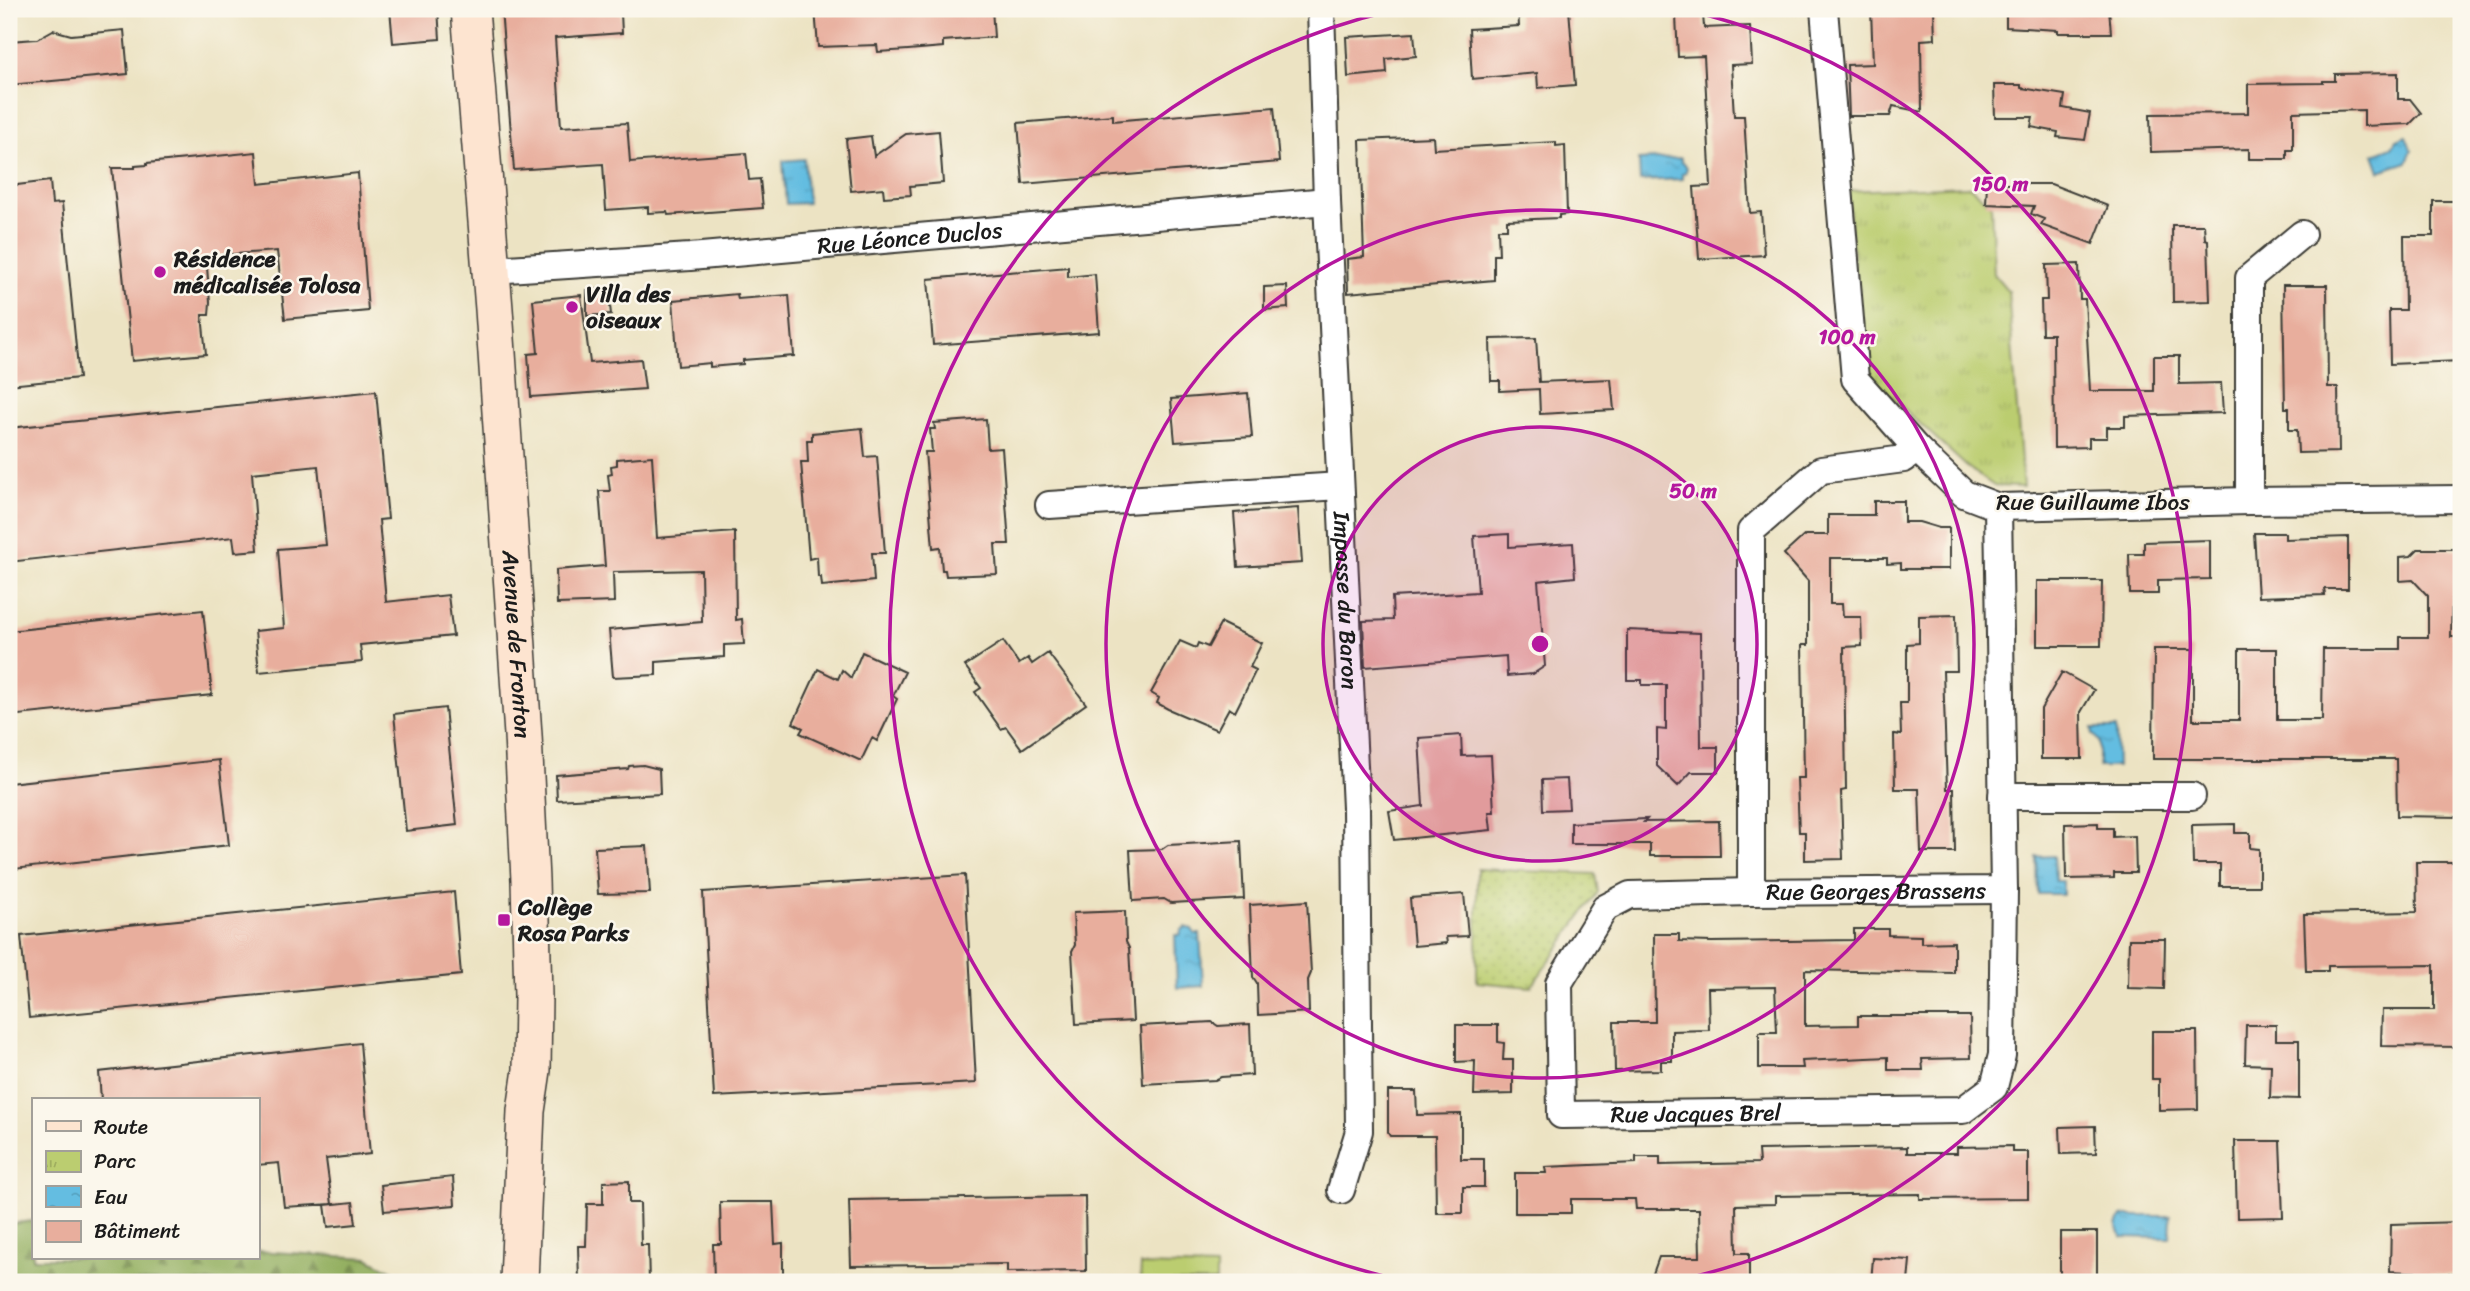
<svg xmlns="http://www.w3.org/2000/svg" width="2470" height="1291" font-family="Sriracha,sans-serif">
  <style>
    .grass { fill: url(#grass-dots); stroke: #6c7446; stroke-width: 2 }
    .forest { fill: url(#forest-firs); stroke: #58663f; stroke-width: 2 }
    .park { fill: url(#park-tufts); stroke: #6c7446; stroke-width: 2 }
    .pitch { fill: #bbcd70; stroke: #6c7446; stroke-width: 2 }
    .water { fill: url(#water-ripples); stroke: #406c7e; stroke-width: 2 }
    .building { fill: #e8ae9d }
    .lines { fill: none; stroke-linecap: round; stroke-linejoin: round }
    .street-casing { stroke: #3b3a35; stroke-width: 30 }
    .secondary-casing { stroke: #3b3a35; stroke-width: 40 }
    .street { stroke: #fff; stroke-width: 26 }
    .secondary { stroke: #fde4d0; stroke-width: 37 }
    .ring { fill: none; stroke: #b5179e; stroke-width: 3.5 }
    .poi-dot { fill: #b5179e; stroke: #fbf7ec; stroke-width: 2.5 }
    .labels { text-anchor: middle; stroke-width: 5; stroke-linejoin: round; paint-order: stroke }
    .street-label { font-size: 23px; fill: #1c1c1c; stroke: #fbf7ec }
    .poi-label { font-size: 23px; font-weight: bold; fill: #1c1c1c; stroke: #fbf7ec; text-anchor: start }
    .centre { fill: #b5179e; stroke: #fbf7ec; stroke-width: 3.5 }
    .ring-label { font-size: 21px; text-anchor: middle; font-weight: bold; fill: #b5179e; stroke: #fbf7ec; stroke-width: 5; stroke-linejoin: round; paint-order: stroke }
  </style>
  <defs>
    <pattern id="grass-dots" width="8" height="8" patternUnits="userSpaceOnUse" patternTransform="scale(1.75)"><rect width="8" height="8" fill="#bbcd70"/><path d="M2 2h.1M6 6h.1" fill="none" stroke="#a0af60" stroke-width="1.8" stroke-linecap="round"/></pattern>
    <pattern id="forest-firs" width="22" height="20" patternUnits="userSpaceOnUse" patternTransform="scale(1.75)"><rect width="22" height="20" fill="#94b062"/><path d="M5 1l3.5 6h-7zM16 11l3.5 6h-7z" fill="#788e50"/></pattern>
    <pattern id="park-tufts" width="24" height="20" patternUnits="userSpaceOnUse" patternTransform="scale(1.75)"><rect width="24" height="20" fill="#bbcd70"/><path d="M3 7l-1-3M5 7V3M7 7l1-3M15 17l-1-3M17 17v-4M19 17l1-3" fill="none" stroke="#a0af60"/></pattern>
    <pattern id="water-ripples" width="26" height="14" patternUnits="userSpaceOnUse" patternTransform="scale(1.75)"><rect width="26" height="14" fill="#64bde1"/><path d="M2 4q2-2 4 0t4 0M15 11q2-2 4 0t4 0" fill="none" stroke="#56a2c0"/></pattern>
  </defs>
  <rect width="100%" height="100%" fill="#fbf7ec"/>
  <filter id="ink" filterUnits="userSpaceOnUse"><feTurbulence type="fractalNoise" baseFrequency=".0143" numOctaves="2"/><feDisplacementMap in="SourceGraphic" scale="14" xChannelSelector="R" yChannelSelector="G"/><feConvolveMatrix kernelMatrix="1 2 1 2 8 2 1 2 1" color-interpolation-filters="sRGB"/></filter>
  <filter id="wash" filterUnits="userSpaceOnUse"><feTurbulence type="fractalNoise" baseFrequency=".00686" numOctaves="4" result="noise"/><feDisplacementMap in="SourceGraphic" scale="28" xChannelSelector="R" yChannelSelector="G"/><feGaussianBlur stdDeviation="1.57" result="paint"/><feColorMatrix in="noise" values="0 0 0 0 0 0 0 0 0 0 0 0 0 0 0 0 0 1.4 0 .05"/><feComposite in="paint" operator="in"/></filter>
  <g filter="url(#wash)">
    <rect width="100%" height="100%" fill="#ece3c3"/>
    <path class="grass" d="M 1477,869 L 1595,874 L 1598,892 L 1531,987 L 1477,982 Z"/>
    <path class="forest" d="M 33,1221 L 33,1258 L 257,1258 L 257,1251 L 368,1258 L 412,1282 L 9,1282 L 9,1224 Z"/>
    <path class="park" d="M 1969,186 L 1991,205 L 1994,274 L 2008,291 L 2023,487 L 1994,486 L 1966,466 L 1862,370 L 1848,191 Z"/>
    <path class="pitch" d="M 1141,1265 L 1216,1267 L 1216,1282 L 1140,1282 Z"/>
    <path class="water" d="M 2406,136 L 2412,151 L 2407,162 L 2380,171 L 2374,154 L 2392,147 L 2396,140 Z
      M 1681,158 L 1681,162 L 1685,164 L 1687,168 L 1685,173 L 1682,174 L 1682,179 L 1640,181 L 1639,160 Z
      M 804,159 L 808,203 L 786,204 L 783,161 Z
      M 2092,728 L 2116,728 L 2117,767 L 2099,767 L 2099,741 L 2093,734 Z
      M 2054,856 L 2055,881 L 2063,881 L 2063,894 L 2038,894 L 2037,857 Z
      M 1185,927 L 1192,929 L 1195,934 L 1200,934 L 1203,986 L 1177,988 L 1175,935 L 1180,935 L 1181,931 Z
      M 2127,1216 L 2171,1216 L 2170,1238 L 2123,1237 C 2116,1231 2115,1224 2122,1217 Z"/>
    <g id="blocks">
      <path class="building" d="M 390,9 L 438,9 L 440,39 L 393,43 Z
        M 501,9 L 552,9 L 553,16 L 621,13 L 622,33 L 555,38 L 561,127 L 627,123 L 630,162 L 746,153 L 749,180 L 760,179 L 763,208 L 668,215 L 667,212 L 648,213 L 648,207 L 606,210 L 603,164 L 514,170 Z
        M 815,9 L 992,9 L 994,37 L 943,41 L 943,47 L 908,50 L 878,52 L 877,45 L 818,47 Z
        M 1518,9 L 1569,9 L 1575,85 L 1538,88 L 1537,73 L 1472,79 L 1469,29 L 1519,26 Z
        M 1871,9 L 1934,9 L 1935,39 L 1921,40 L 1922,112 L 1893,106 L 1890,116 L 1849,116 L 1847,65 L 1873,64 Z
        M 2006,9 L 2109,9 L 2111,33 L 2058,33 L 2058,30 L 2006,27 Z
        M 1703,14 L 1704,28 L 1750,26 L 1752,64 L 1731,65 L 1734,116 L 1744,116 L 1750,213 L 1761,212 L 1764,255 L 1699,259 L 1694,187 L 1711,186 L 1704,56 L 1678,57 L 1676,16 Z
        M 53,30 L 71,35 L 124,30 L 128,74 L 9,85 L 9,41 L 37,39 Z
        M 1414,33 L 1416,56 L 1386,59 L 1387,73 L 1348,77 L 1346,37 Z
        M 2398,73 L 2398,99 L 2410,99 L 2421,113 L 2410,124 L 2364,126 L 2364,110 L 2293,112 L 2293,150 L 2287,150 L 2287,159 L 2249,159 L 2249,149 L 2151,152 L 2150,114 L 2248,113 L 2248,84 L 2323,83 L 2323,81 L 2335,81 L 2335,74 Z
        M 1994,85 L 2021,85 L 2021,88 L 2065,95 L 2063,108 L 2090,113 L 2085,140 L 2057,137 L 2058,132 L 2031,127 L 2033,117 L 1995,117 Z
        M 1274,107 L 1279,162 L 1023,184 L 1018,123 L 1113,115 L 1113,121 Z
        M 939,131 L 943,183 L 910,186 L 911,195 L 884,197 L 883,188 L 851,191 L 846,139 L 871,136 L 874,156 L 906,134 Z
        M 1433,137 L 1434,149 L 1556,142 L 1556,146 L 1565,145 L 1567,214 L 1559,215 L 1559,218 L 1507,220 L 1507,229 L 1498,229 L 1499,255 L 1494,255 L 1494,280 L 1348,293 L 1347,259 L 1364,257 L 1360,140 Z
        M 256,152 L 259,184 L 358,173 L 368,311 L 285,319 L 277,251 L 206,256 L 210,302 L 209,315 L 202,315 L 206,354 L 132,361 L 112,168 L 135,168 L 135,166 L 147,165 L 147,163 Z
        M 50,181 L 52,204 L 62,203 L 79,378 L 9,385 L 9,186 Z
        M 1987,184 L 2051,184 L 2108,206 L 2093,244 L 2041,225 L 2044,219 L 2031,214 L 2034,206 L 1986,204 Z
        M 2433,201 L 2461,201 L 2461,361 L 2390,364 L 2389,310 L 2405,310 L 2404,236 L 2433,236 Z
        M 2172,225 L 2204,225 L 2205,239 L 2208,240 L 2210,301 L 2173,302 Z
        M 2079,264 L 2080,299 L 2085,299 L 2090,391 L 2154,391 L 2154,356 L 2179,356 L 2179,384 L 2221,383 L 2223,413 L 2125,416 L 2125,427 L 2107,427 L 2107,438 L 2089,438 L 2089,447 L 2054,448 L 2053,334 L 2042,334 L 2041,300 L 2047,300 L 2046,265 Z
        M 1068,267 L 1068,277 L 1095,274 L 1099,332 L 933,345 L 928,279 Z
        M 2283,285 L 2327,285 L 2328,387 L 2338,387 L 2339,452 L 2298,453 L 2297,430 L 2289,430 L 2289,408 L 2285,408 Z
        M 1287,286 L 1288,308 L 1264,310 L 1264,287 Z
        M 608,289 L 611,314 L 587,316 L 587,290 Z
        M 737,294 L 738,299 L 789,295 L 794,356 L 743,360 L 743,364 L 710,367 L 710,363 L 678,366 L 673,300 Z
        M 581,295 L 590,363 L 641,359 L 645,389 L 531,397 L 528,354 L 538,353 L 533,300 Z
        M 1536,338 L 1539,382 L 1611,379 L 1614,410 L 1540,414 L 1539,389 L 1500,391 L 1500,381 L 1491,381 L 1490,339 Z
        M 376,391 L 388,519 L 379,520 L 386,602 L 448,595 L 453,636 L 360,645 L 362,662 L 259,672 L 255,631 L 284,628 L 278,549 L 326,545 L 318,466 L 252,473 L 258,550 L 235,552 L 233,537 L 9,562 L 9,428 Z
        M 1248,393 L 1252,437 L 1175,442 L 1171,399 Z
        M 986,419 L 988,449 L 1002,448 L 1009,544 L 995,544 L 997,574 L 946,576 L 945,570 L 942,570 L 940,547 L 933,548 L 925,452 L 932,452 L 930,429 L 935,429 L 934,423 Z
        M 862,428 L 865,457 L 877,456 L 885,553 L 872,553 L 874,581 L 822,586 L 821,577 L 818,577 L 817,557 L 809,559 L 801,462 L 808,462 L 807,440 L 812,440 L 812,433 Z
        M 652,456 L 657,538 L 735,532 L 736,620 L 742,619 L 744,644 L 724,645 L 724,657 L 656,662 L 656,675 L 613,677 L 609,630 L 702,622 L 701,570 L 613,572 L 614,602 L 557,604 L 556,570 L 605,566 L 599,491 L 610,491 L 608,475 L 612,474 L 611,466 L 617,465 L 617,459 Z
        M 1874,501 L 1904,501 L 1904,522 L 1919,522 L 1939,528 L 1949,528 L 1949,569 L 1901,569 L 1901,563 L 1887,564 L 1887,558 L 1830,558 L 1830,604 L 1842,604 L 1843,617 L 1861,617 L 1862,646 L 1844,647 L 1846,790 L 1841,791 L 1843,859 L 1805,860 L 1805,832 L 1799,832 L 1797,778 L 1804,778 L 1802,645 L 1808,645 L 1808,581 L 1784,554 L 1805,535 L 1828,535 L 1828,515 L 1874,515 Z
        M 1298,508 L 1302,563 L 1238,567 L 1234,513 Z
        M 2254,533 L 2285,533 L 2285,539 L 2348,537 L 2348,589 L 2324,589 L 2325,595 L 2258,597 Z
        M 1509,534 L 1509,547 L 1573,543 L 1575,577 L 1538,581 L 1545,666 L 1533,674 L 1507,676 L 1506,656 L 1365,667 L 1363,621 L 1393,620 L 1392,597 L 1478,592 L 1474,536 Z
        M 2210,540 L 2210,579 L 2158,580 L 2158,594 L 2130,594 L 2129,554 L 2144,554 L 2144,542 Z
        M 2418,549 L 2461,549 L 2461,588 L 2452,597 L 2451,637 L 2461,637 L 2461,817 L 2397,816 L 2396,759 L 2153,759 L 2154,649 L 2193,649 L 2193,720 L 2239,720 L 2239,649 L 2277,649 L 2277,720 L 2322,720 L 2323,649 L 2400,649 L 2400,637 L 2428,637 L 2428,596 L 2413,580 L 2400,581 L 2400,557 L 2411,556 Z
        M 2037,581 L 2102,581 L 2101,646 L 2037,646 Z
        M 203,610 L 212,695 L 9,716 L 9,631 Z
        M 1956,615 L 1957,671 L 1943,671 L 1947,789 L 1954,789 L 1955,852 L 1921,852 L 1919,789 L 1895,789 L 1894,734 L 1901,735 L 1900,703 L 1907,703 L 1907,644 L 1919,643 L 1919,616 Z
        M 1221,623 L 1262,643 L 1250,667 L 1256,670 L 1235,712 L 1229,708 L 1217,730 L 1168,709 L 1157,703 L 1159,698 L 1151,693 L 1180,641 L 1196,648 L 1198,643 L 1208,647 Z
        M 1627,630 L 1700,633 L 1701,747 L 1718,747 L 1718,772 L 1691,772 L 1678,786 L 1657,766 L 1657,729 L 1666,730 L 1666,685 L 1642,685 L 1642,680 L 1627,680 Z
        M 1003,641 L 1019,664 L 1028,658 L 1032,664 L 1048,653 L 1086,704 L 1022,749 L 1006,727 L 1001,729 L 975,692 L 981,688 L 965,666 Z
        M 862,652 L 905,672 L 893,696 L 897,699 L 877,741 L 872,738 L 861,761 L 800,733 L 803,728 L 793,723 L 818,669 L 838,679 L 842,670 L 851,678 Z
        M 2062,672 L 2094,690 L 2081,712 L 2082,759 L 2041,759 L 2041,709 Z
        M 445,708 L 457,825 L 406,831 L 394,714 Z
        M 1461,735 L 1462,756 L 1491,755 L 1494,812 L 1489,812 L 1491,830 L 1394,840 L 1389,811 L 1423,806 L 1419,738 Z
        M 219,760 L 229,845 L 14,869 L 9,826 L 9,783 Z
        M 643,765 L 659,769 L 660,794 L 557,800 L 556,775 L 628,769 L 629,766 Z
        M 1567,779 L 1569,809 L 1543,810 L 1542,780 Z
        M 1647,819 L 1644,822 L 1719,821 L 1720,856 L 1650,856 L 1650,844 L 1571,844 L 1571,823 Z
        M 2098,823 L 2098,828 L 2113,828 L 2113,837 L 2135,836 L 2136,873 L 2114,873 L 2114,878 L 2066,879 L 2065,824 Z
        M 2235,824 L 2235,833 L 2250,833 L 2250,848 L 2259,849 L 2259,886 L 2220,886 L 2220,864 L 2193,864 L 2192,825 Z
        M 1241,841 L 1244,899 L 1171,903 L 1164,899 L 1133,901 L 1130,850 L 1162,849 L 1168,845 Z
        M 647,846 L 650,893 L 598,894 L 595,848 Z
        M 2416,862 L 2461,862 L 2461,1047 L 2381,1046 L 2382,1010 L 2434,1010 L 2434,965 L 2328,966 L 2328,971 L 2306,971 L 2304,914 L 2417,912 Z
        M 965,875 L 976,1083 L 714,1097 L 703,892 Z
        M 454,892 L 461,975 L 29,1018 L 21,936 Z
        M 1464,894 L 1468,936 L 1446,937 L 1447,943 L 1414,946 L 1410,898 Z
        M 1307,901 L 1311,973 L 1308,980 L 1309,1012 L 1258,1015 L 1257,983 L 1253,977 L 1250,905 Z
        M 1125,911 L 1126,942 L 1129,948 L 1133,1021 L 1076,1024 L 1072,951 L 1075,945 L 1073,913 Z
        M 1854,929 L 1888,929 L 1888,935 L 1921,936 L 1921,943 L 1954,942 L 1954,973 L 1805,970 L 1805,1026 L 1858,1025 L 1858,1016 L 1970,1016 L 1971,1058 L 1922,1059 L 1923,1070 L 1888,1070 L 1888,1057 L 1802,1061 L 1803,1068 L 1759,1068 L 1759,1032 L 1777,1032 L 1775,987 L 1708,988 L 1709,1030 L 1672,1031 L 1672,1061 L 1661,1061 L 1661,1070 L 1615,1071 L 1614,1022 L 1655,1022 L 1654,934 L 1679,934 L 1679,941 L 1712,942 L 1854,940 Z
        M 2129,939 L 2165,939 L 2164,989 L 2128,988 Z
        M 1212,1022 L 1218,1026 L 1250,1024 L 1252,1075 L 1221,1077 L 1215,1080 L 1143,1084 L 1140,1026 Z
        M 1456,1025 L 1498,1025 L 1498,1042 L 1504,1043 L 1503,1060 L 1513,1060 L 1513,1094 L 1474,1095 L 1475,1061 L 1456,1062 Z
        M 2246,1025 L 2276,1025 L 2276,1040 L 2299,1040 L 2299,1099 L 2270,1098 L 2271,1065 L 2245,1064 Z
        M 2152,1031 L 2197,1031 L 2198,1109 L 2159,1110 L 2159,1079 L 2152,1079 Z
        M 360,1043 L 370,1154 L 326,1159 L 332,1204 L 284,1207 L 279,1163 L 257,1165 L 257,1100 L 101,1100 L 99,1072 Z
        M 1388,1091 L 1416,1091 L 1417,1115 L 1461,1114 L 1461,1159 L 1484,1159 L 1484,1187 L 1463,1187 L 1463,1213 L 1436,1213 L 1435,1136 L 1390,1136 L 1388,1133 Z
        M 2095,1126 L 2096,1153 L 2061,1154 L 2060,1127 Z
        M 2235,1141 L 2280,1141 L 2283,1217 L 2237,1218 Z
        M 2012,1146 L 2012,1152 L 2028,1152 L 2028,1198 L 1920,1199 L 1920,1194 L 1775,1196 L 1775,1204 L 1736,1205 L 1737,1253 L 1749,1253 L 1749,1282 L 1650,1282 L 1659,1257 L 1700,1257 L 1699,1209 L 1636,1209 L 1635,1199 L 1571,1199 L 1571,1213 L 1515,1213 L 1515,1173 L 1546,1173 L 1545,1167 L 1636,1163 L 1636,1157 L 1660,1157 L 1660,1165 L 1759,1163 L 1758,1150 L 1907,1147 L 1907,1153 L 1957,1153 L 1957,1147 Z
        M 453,1177 L 455,1205 L 384,1211 L 381,1185 Z
        M 629,1181 L 629,1203 L 640,1203 L 641,1245 L 648,1245 L 649,1282 L 579,1282 L 578,1246 L 586,1246 L 587,1204 L 603,1204 L 603,1182 Z
        M 1085,1196 L 1086,1271 L 1007,1272 L 1007,1264 L 851,1266 L 849,1200 Z
        M 353,1202 L 356,1224 L 328,1227 L 325,1205 Z
        M 720,1202 L 773,1202 L 775,1244 L 783,1243 L 783,1282 L 714,1282 L 713,1244 L 721,1244 Z
        M 2461,1222 L 2461,1275 L 2390,1271 L 2391,1224 Z
        M 2060,1232 L 2097,1232 L 2097,1282 L 2060,1282 Z
        M 1873,1258 L 1910,1260 L 1908,1282 L 1871,1282 Z"/>
    </g>
  </g>
  <g filter="url(#ink)">
    <use href="#blocks" fill-opacity="0" stroke="#3b3a35" stroke-width="2"/>
    <g class="lines">
      <g class="street-casing">
        <g id="street">
          <path id="s1" d="M 1321,9 L 1327,201 L 1356,808 L 1359,1131 L 1341,1190"/>
          <path d="M 1824,9 L 1855,379 L 1917,449 L 1964,494 L 1998,507 L 2249,501 L 2461,499"/>
          <path id="s2" d="M 491,270 L 690,257 L 1327,201"/>
          <path id="s3" d="M 1917,449 L 1904,459 L 1821,470 L 1751,531 L 1751,892 L 2004,890 L 1998,507"/>
          <path d="M 2249,501 L 2249,278 L 2302,234"/>
          <path d="M 1049,505 L 1340,486"/>
          <path d="M 2002,796 L 2192,796"/>
          <path id="s4" d="M 1751,892 L 1630,895 L 1605,908 L 1559,983 L 1561,1115 L 1963,1110 L 1994,1087 L 2002,1055 L 2004,890"/>
        </g>
      </g>
      <g class="secondary-casing">
        <g id="secondary">
          <path id="s5" d="M 470,9 L 494,309 L 523,735 L 530,880 L 533,996 L 532,1070 L 526,1111 L 519,1282"/>
        </g>
      </g>
      <use href="#street" class="street"/>
      <use href="#secondary" class="secondary"/>
    </g>
  </g>
  <circle cx="1540" cy="644" r="217" fill="#b5179e" fill-opacity=".12"/>
  <g class="ring">
    <circle cx="1540" cy="644" r="217"/>
    <circle cx="1540" cy="644" r="434"/>
    <path d="M1410 1282A651 651 0 0 1 1394 10M1686 10A651 651 0 0 1 1670 1282"/>
  </g>
  <g class="poi-dot">
    <circle cx="160" cy="272" r="7"/>
    <circle cx="572" cy="307" r="7"/>
    <rect x="497" y="913" width="14" height="14" rx="3.5"/>
  </g>
  <g class="labels">
    <g class="street-label">
      <text dy="8" stroke="none"><textPath href="#s2" startOffset="420">Rue Léonce Duclos</textPath></text>
      <text x="2093" y="510">Rue Guillaume Ibos</text>
      <text dy="8" stroke="none"><textPath href="#s1" startOffset="592">Impasse du Baron</textPath></text>
      <text dy="8" stroke="none"><textPath href="#s5" startOffset="637">Avenue de Fronton</textPath></text>
      <text dy="8" stroke="none"><textPath href="#s3" startOffset="679">Rue Georges Brassens</textPath></text>
      <text dy="8" stroke="none"><textPath href="#s4" startOffset="504">Rue Jacques Brel</textPath></text>
    </g>
    <g class="poi-label">
      <text x="174" y="267">Résidence<tspan x="174" dy="26">médicalisée Tolosa</tspan></text>
      <text x="586" y="302">Villa des<tspan x="586" dy="26">oiseaux</tspan></text>
      <text x="518" y="915">Collège<tspan x="518" dy="26">Rosa Parks</tspan></text>
    </g>
  </g>
  <circle cx="1540" cy="644" r="10" class="centre"/>
  <g class="ring-label">
    <text x="2000" y="191">150 m</text>
    <text x="1847" y="344">100 m</text>
    <text x="1693" y="498">50 m</text>
  </g>
  <rect width="2470" height="1291" fill="none" stroke="#fbf7ec" stroke-width="35"/>
  <rect x="32" y="1098" width="228" height="161" fill="#fbf7ec" stroke="#a29f99" stroke-width="2"/>
  <rect x="46" y="1121" width="35" height="10" fill="#fde4d0" stroke="#a29f99" stroke-width="2"/>
  <text x="94" y="1134" font-size="21" fill="#1c1c1c">Route</text>
  <rect x="46" y="1151" width="35" height="21" fill="url(#park-tufts)" stroke="#a29f99" stroke-width="2"/>
  <text x="94" y="1168" font-size="21" fill="#1c1c1c">Parc</text>
  <rect x="46" y="1186" width="35" height="21" fill="url(#water-ripples)" stroke="#a29f99" stroke-width="2"/>
  <text x="94" y="1204" font-size="21" fill="#1c1c1c">Eau</text>
  <rect x="46" y="1221" width="35" height="21" fill="#e8ae9d" stroke="#a29f99" stroke-width="2"/>
  <text x="94" y="1238" font-size="21" fill="#1c1c1c">Bâtiment</text>
</svg>
